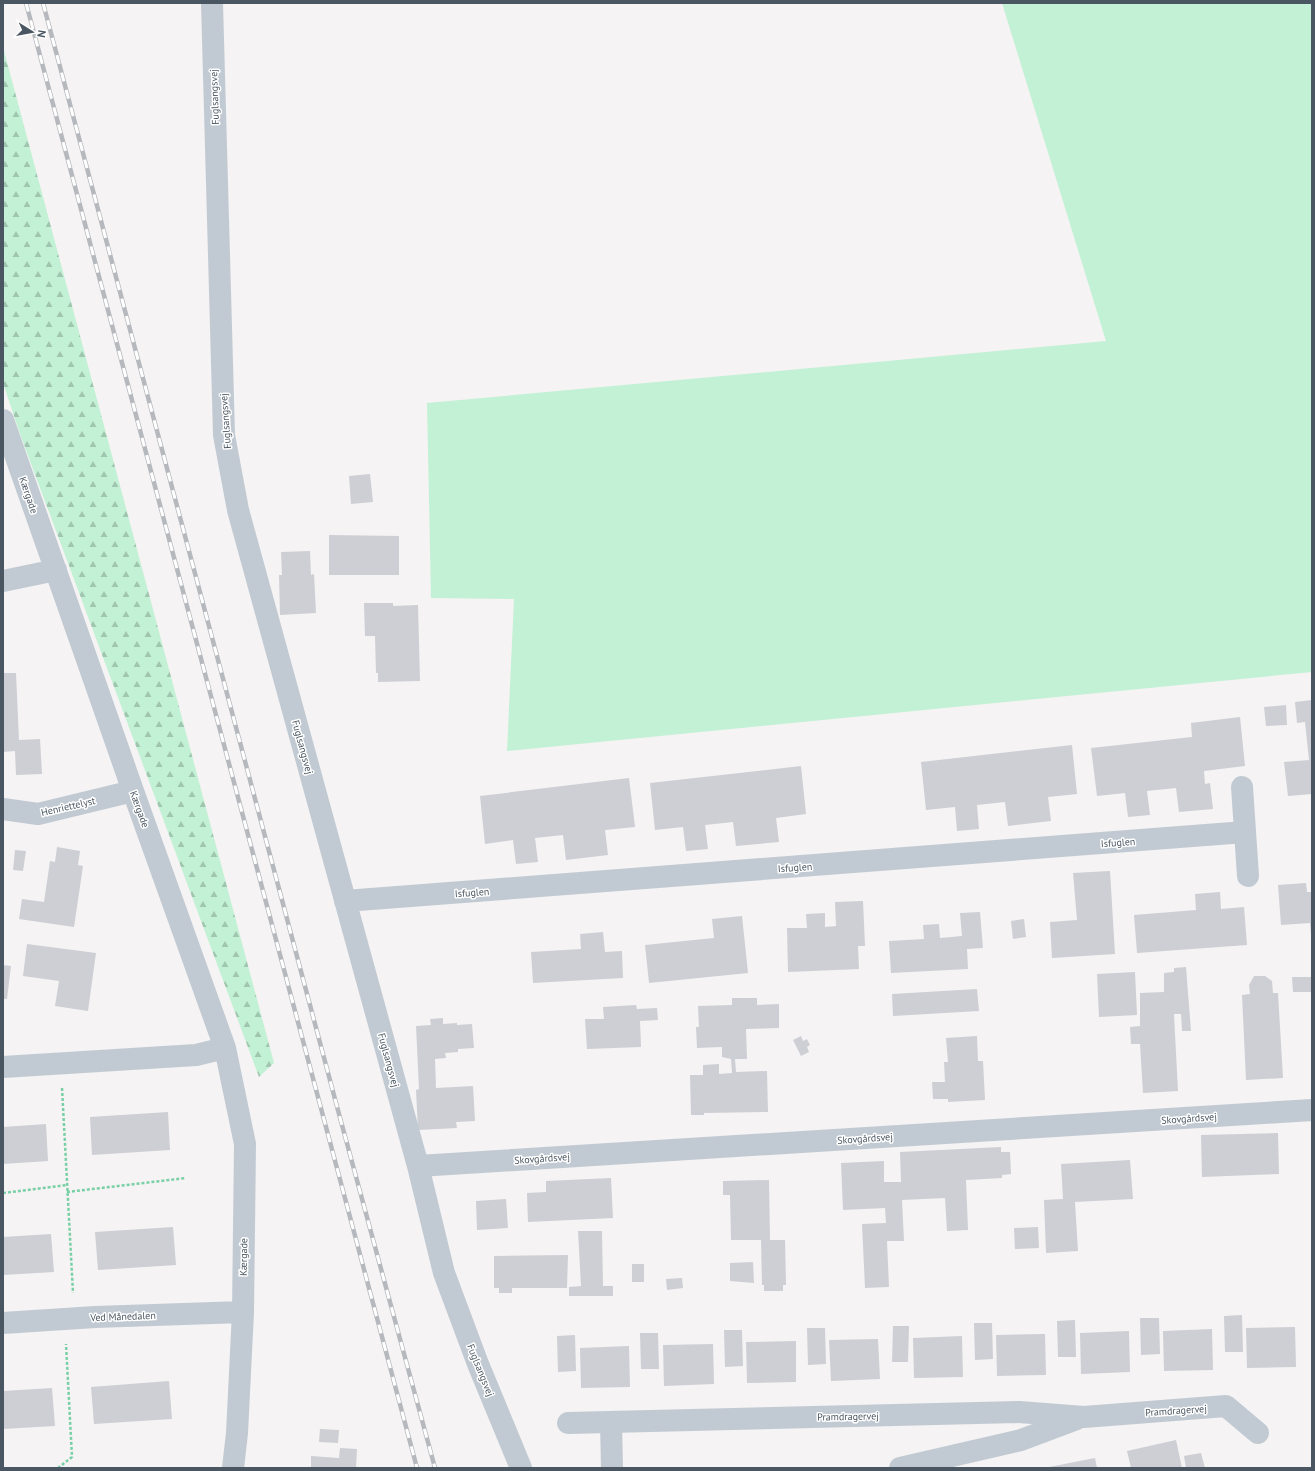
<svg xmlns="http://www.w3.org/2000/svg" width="1315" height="1471" font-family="'PT Sans',sans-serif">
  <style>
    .grass { fill: #c3f1d5 }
    .forest { fill: url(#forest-firs) }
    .building { fill: #cdcfd5 }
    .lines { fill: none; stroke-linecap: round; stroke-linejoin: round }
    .path { stroke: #7ad0a6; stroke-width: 2.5; stroke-dasharray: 3 2; stroke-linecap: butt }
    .minor { stroke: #c1cad2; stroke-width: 22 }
    .rail-casing { stroke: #b5b8bd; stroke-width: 4.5 }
    .rail { stroke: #fff; stroke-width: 3; stroke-dasharray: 9; stroke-linecap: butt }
    .labels { text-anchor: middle; stroke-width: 3; stroke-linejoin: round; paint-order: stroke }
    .street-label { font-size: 10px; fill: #4a5661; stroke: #fff }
  </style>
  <defs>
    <pattern id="forest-firs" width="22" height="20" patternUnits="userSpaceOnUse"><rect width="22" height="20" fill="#c3f1d5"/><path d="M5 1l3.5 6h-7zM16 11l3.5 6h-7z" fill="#a0c6b0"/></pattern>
  </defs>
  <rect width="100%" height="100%" fill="#f5f3f3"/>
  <path class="grass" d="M 1002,3 L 1312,3 L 1312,672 L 507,751 L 514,599 L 431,598 L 427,403 L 1106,341 Z"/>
  <path class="forest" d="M 3,47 L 274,1063 L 259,1077 L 20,434 L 3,383 Z"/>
  <path class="building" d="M 370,474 L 373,502 L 351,504 L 349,476 Z
    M 329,535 L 399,536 L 399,575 L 329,575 Z
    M 310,551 L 311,575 L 314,574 L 316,613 L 280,615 L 279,575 L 282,575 L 281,552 Z
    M 364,603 L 393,603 L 393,606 L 418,605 L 420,681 L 378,682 L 378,673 L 376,673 L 375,636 L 365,636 Z
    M 3,673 L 16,673 L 19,740 L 40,739 L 42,774 L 16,775 L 15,751 L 3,752 Z
    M 1312,700 L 1312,794 L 1288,796 L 1284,762 L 1309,760 L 1305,722 L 1297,723 L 1295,702 Z
    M 1286,705 L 1287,725 L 1266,726 L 1264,707 Z
    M 1240,717 L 1245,766 L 1204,771 L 1205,784 L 1210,783 L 1213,809 L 1179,812 L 1176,788 L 1147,791 L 1150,815 L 1128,817 L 1125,793 L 1097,796 L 1091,748 L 1192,737 L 1191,723 Z
    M 1072,745 L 1077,794 L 1048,797 L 1051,821 L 1008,826 L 1005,802 L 977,805 L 979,829 L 957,831 L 955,807 L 926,810 L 921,762 Z
    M 801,766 L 806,814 L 776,818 L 779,842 L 736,846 L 733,822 L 705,825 L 708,849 L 686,851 L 683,827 L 655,830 L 650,783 Z
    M 629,778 L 635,827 L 605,830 L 608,855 L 566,860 L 563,835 L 535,838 L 538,862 L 516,864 L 513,840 L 485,844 L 480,796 Z
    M 57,847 L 80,851 L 78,865 L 83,866 L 74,927 L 19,919 L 22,899 L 44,902 L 50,861 L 55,862 Z
    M 15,850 L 26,851 L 23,871 L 13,870 Z
    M 1110,871 L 1115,954 L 1052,958 L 1050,922 L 1077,920 L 1073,873 Z
    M 1306,883 L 1307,892 L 1312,892 L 1312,934 L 1311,935 L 1310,923 L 1281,925 L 1278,885 Z
    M 1220,892 L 1221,909 L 1244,907 L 1247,945 L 1137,953 L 1134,915 L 1196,910 L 1195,894 Z
    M 863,901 L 865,946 L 858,946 L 859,969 L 788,972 L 787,928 L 807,928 L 806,914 L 825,913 L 825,927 L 836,926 L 835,902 Z
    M 980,912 L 983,948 L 967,949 L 968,969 L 891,973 L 889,941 L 924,939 L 923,925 L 939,924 L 940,938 L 962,936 L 960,913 Z
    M 742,916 L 748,973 L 649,983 L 645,945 L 714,938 L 712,919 Z
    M 1024,919 L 1026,937 L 1013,939 L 1011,921 Z
    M 603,932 L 605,952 L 622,951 L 623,978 L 533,983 L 531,952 L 581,949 L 580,934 Z
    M 27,944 L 96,953 L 88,1011 L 55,1006 L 59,981 L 23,976 Z
    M 3,965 L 11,966 L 7,999 L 3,999 Z
    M 1186,967 L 1191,1031 L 1182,1031 L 1181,1014 L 1174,1014 L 1178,1091 L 1143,1093 L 1140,1044 L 1131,1044 L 1130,1027 L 1140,1026 L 1140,993 L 1164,992 L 1164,973 L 1174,972 L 1174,968 Z
    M 1135,972 L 1137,1015 L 1099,1017 L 1097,974 Z
    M 1254,976 L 1265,976 L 1272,981 L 1273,993 L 1278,993 L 1283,1078 L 1246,1080 L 1242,995 L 1250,994 L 1249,985 Z
    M 1292,977 L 1312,977 L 1312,992 L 1293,992 Z
    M 977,989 L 979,1011 L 893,1016 L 892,994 Z
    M 732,998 L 757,998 L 757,1005 L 779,1004 L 779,1028 L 746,1029 L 747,1059 L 735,1059 L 736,1072 L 767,1071 L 768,1112 L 704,1113 L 704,1115 L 691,1115 L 690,1075 L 703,1075 L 703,1065 L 719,1064 L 719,1074 L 732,1073 L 731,1059 L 722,1057 L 722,1047 L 697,1048 L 696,1027 L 699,1027 L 698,1006 L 732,1005 Z
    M 636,1005 L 637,1009 L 657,1008 L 658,1020 L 640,1021 L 641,1047 L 587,1049 L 585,1019 L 604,1019 L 603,1007 Z
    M 443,1018 L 443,1024 L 457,1023 L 457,1025 L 472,1024 L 474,1048 L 458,1049 L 458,1052 L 445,1053 L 446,1058 L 435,1059 L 436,1088 L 473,1086 L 475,1121 L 456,1122 L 457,1128 L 418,1130 L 416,1090 L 419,1089 L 416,1026 L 431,1025 L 430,1019 Z
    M 801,1036 L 803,1041 L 807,1039 L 810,1045 L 807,1047 L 809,1052 L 801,1056 L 793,1040 Z
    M 977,1036 L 978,1061 L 983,1061 L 985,1100 L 948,1102 L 948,1099 L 933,1099 L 932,1082 L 945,1082 L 944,1062 L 948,1062 L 946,1038 Z
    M 168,1112 L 170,1150 L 92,1155 L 90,1117 Z
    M 46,1124 L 48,1161 L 3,1164 L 3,1127 Z
    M 1278,1133 L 1279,1174 L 1202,1177 L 1201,1135 Z
    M 1001,1147 L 1001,1152 L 1010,1152 L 1011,1174 L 1002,1175 L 1002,1178 L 966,1180 L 968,1230 L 947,1231 L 945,1198 L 902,1200 L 904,1241 L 887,1241 L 889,1287 L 865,1288 L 862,1224 L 886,1223 L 885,1208 L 843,1210 L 841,1163 L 884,1161 L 884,1182 L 901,1182 L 900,1152 Z
    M 1130,1160 L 1133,1199 L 1075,1202 L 1078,1251 L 1046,1253 L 1044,1200 L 1063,1199 L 1061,1164 Z
    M 611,1178 L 613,1218 L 528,1222 L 527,1193 L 546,1192 L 546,1181 Z
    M 769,1180 L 770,1240 L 785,1240 L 786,1285 L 783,1285 L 783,1291 L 764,1291 L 764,1285 L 762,1285 L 761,1240 L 731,1240 L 730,1195 L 723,1195 L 723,1181 Z
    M 506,1199 L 508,1228 L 477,1230 L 476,1201 Z
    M 173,1227 L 176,1265 L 98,1270 L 95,1232 Z
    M 1038,1227 L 1039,1248 L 1015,1249 L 1014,1228 Z
    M 578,1231 L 602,1231 L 603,1286 L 613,1286 L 613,1296 L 569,1296 L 569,1287 L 581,1286 Z
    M 51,1234 L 54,1272 L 3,1275 L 3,1237 Z
    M 568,1255 L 567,1288 L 512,1288 L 512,1293 L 499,1293 L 499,1288 L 494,1288 L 494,1256 Z
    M 753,1262 L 754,1283 L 730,1281 L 730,1263 Z
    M 632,1264 L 644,1264 L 644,1282 L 632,1282 Z
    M 682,1278 L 683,1288 L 667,1290 L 666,1279 Z
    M 1242,1315 L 1243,1352 L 1225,1352 L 1224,1316 Z
    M 1140,1318 L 1159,1318 L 1160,1354 L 1141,1355 Z
    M 1075,1320 L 1076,1357 L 1058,1357 L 1057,1321 Z
    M 974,1323 L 992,1323 L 993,1359 L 975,1360 Z
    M 893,1326 L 909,1326 L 908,1362 L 892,1362 Z
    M 1295,1327 L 1296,1367 L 1247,1368 L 1246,1328 Z
    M 807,1328 L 825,1328 L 826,1364 L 808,1365 Z
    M 1212,1329 L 1213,1370 L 1164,1371 L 1163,1331 Z
    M 724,1330 L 742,1330 L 743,1366 L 725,1367 Z
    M 1129,1331 L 1130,1372 L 1081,1374 L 1080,1333 Z
    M 640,1333 L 658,1333 L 659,1369 L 641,1369 Z
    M 1045,1334 L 1046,1375 L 997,1376 L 996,1335 Z
    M 575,1335 L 576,1371 L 558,1372 L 557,1336 Z
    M 962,1336 L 963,1377 L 914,1378 L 913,1338 Z
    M 878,1339 L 880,1379 L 831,1381 L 829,1340 Z
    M 796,1341 L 796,1382 L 747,1383 L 746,1342 Z
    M 713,1344 L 714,1384 L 664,1386 L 663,1345 Z
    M 629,1346 L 630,1387 L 581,1388 L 580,1348 Z
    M 169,1381 L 172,1419 L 94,1424 L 91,1387 Z
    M 52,1388 L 55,1426 L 3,1429 L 3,1391 Z
    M 320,1429 L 339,1430 L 338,1443 L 319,1442 Z
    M 1176,1440 L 1182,1468 L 1131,1468 L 1127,1451 Z
    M 340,1448 L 357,1449 L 356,1468 L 311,1468 L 311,1456 L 339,1458 Z
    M 1201,1453 L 1205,1468 L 1186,1468 L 1184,1456 Z
    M 1095,1458 L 1097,1468 L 1049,1468 L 1049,1467 Z"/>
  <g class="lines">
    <path class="path" d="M 62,1088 L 73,1293
      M 67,1192 L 186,1178
      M 3,1193 L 67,1185
      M 58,1468 L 72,1457 L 66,1344"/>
    <path class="minor" d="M 212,3 L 224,435 L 238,510 L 418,1166 L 444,1273 L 478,1364 L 521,1468
      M 3,420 L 133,791 L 225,1048 L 245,1144 L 243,1312 L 237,1433 L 233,1468
      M 3,581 L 56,570
      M 1242,787 L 1248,876
      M 3,809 L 38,814 L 133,791
      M 345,901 L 1245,832
      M 3,1067 L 196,1055 L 225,1048
      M 418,1166 L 1312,1110
      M 3,1323 L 95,1317 L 243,1312
      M 611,1422 L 612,1468
      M 568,1423 L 1019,1412 L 1084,1417 L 1226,1406 L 1258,1433
      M 900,1468 L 1021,1440 L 1077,1419"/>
    <g class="rail-casing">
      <path id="rail" d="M 26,3 L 417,1468
        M 43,3 L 339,1114 L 435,1468"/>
    </g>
    <use href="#rail" class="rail"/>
  </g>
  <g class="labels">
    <g class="street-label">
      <text transform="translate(214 97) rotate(-92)" y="4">Fuglsangsvej</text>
      <text transform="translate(225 421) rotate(-94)" y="4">Fuglsangsvej</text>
      <text transform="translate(29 495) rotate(71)" y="4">Kærgade</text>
      <text transform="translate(303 747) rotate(75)" y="4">Fuglsangsvej</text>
      <text transform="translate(68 806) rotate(-13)" y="4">Henriettelyst</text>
      <text transform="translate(140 809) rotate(70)" y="4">Kærgade</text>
      <text transform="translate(1118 842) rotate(-4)" y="4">Isfuglen</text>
      <text transform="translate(795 867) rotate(-4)" y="4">Isfuglen</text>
      <text transform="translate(472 892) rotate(-4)" y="4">Isfuglen</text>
      <text transform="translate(389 1060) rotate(75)" y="4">Fuglsangsvej</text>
      <text transform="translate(1189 1118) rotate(-4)" y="4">Skovgårdsvej</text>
      <text transform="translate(865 1138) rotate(-4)" y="4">Skovgårdsvej</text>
      <text transform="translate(542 1158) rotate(-4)" y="4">Skovgårdsvej</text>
      <text transform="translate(243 1257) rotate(-89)" y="4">Kærgade</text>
      <text transform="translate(123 1316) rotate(-2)" y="4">Ved Månedalen</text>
      <text transform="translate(481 1370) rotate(68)" y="4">Fuglsangsvej</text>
      <text transform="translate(1176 1410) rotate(-4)" y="4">Pramdragervej</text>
      <text transform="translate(848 1416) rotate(-1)" y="4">Pramdragervej</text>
    </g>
  </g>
  <rect width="1315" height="1471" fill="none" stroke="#4a5661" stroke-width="8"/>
  <g transform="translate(32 32) rotate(101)" stroke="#ffffff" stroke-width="3" paint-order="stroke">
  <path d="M0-3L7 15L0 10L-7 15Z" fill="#4a5661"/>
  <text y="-6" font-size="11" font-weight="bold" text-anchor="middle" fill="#4a5661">N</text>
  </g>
</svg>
